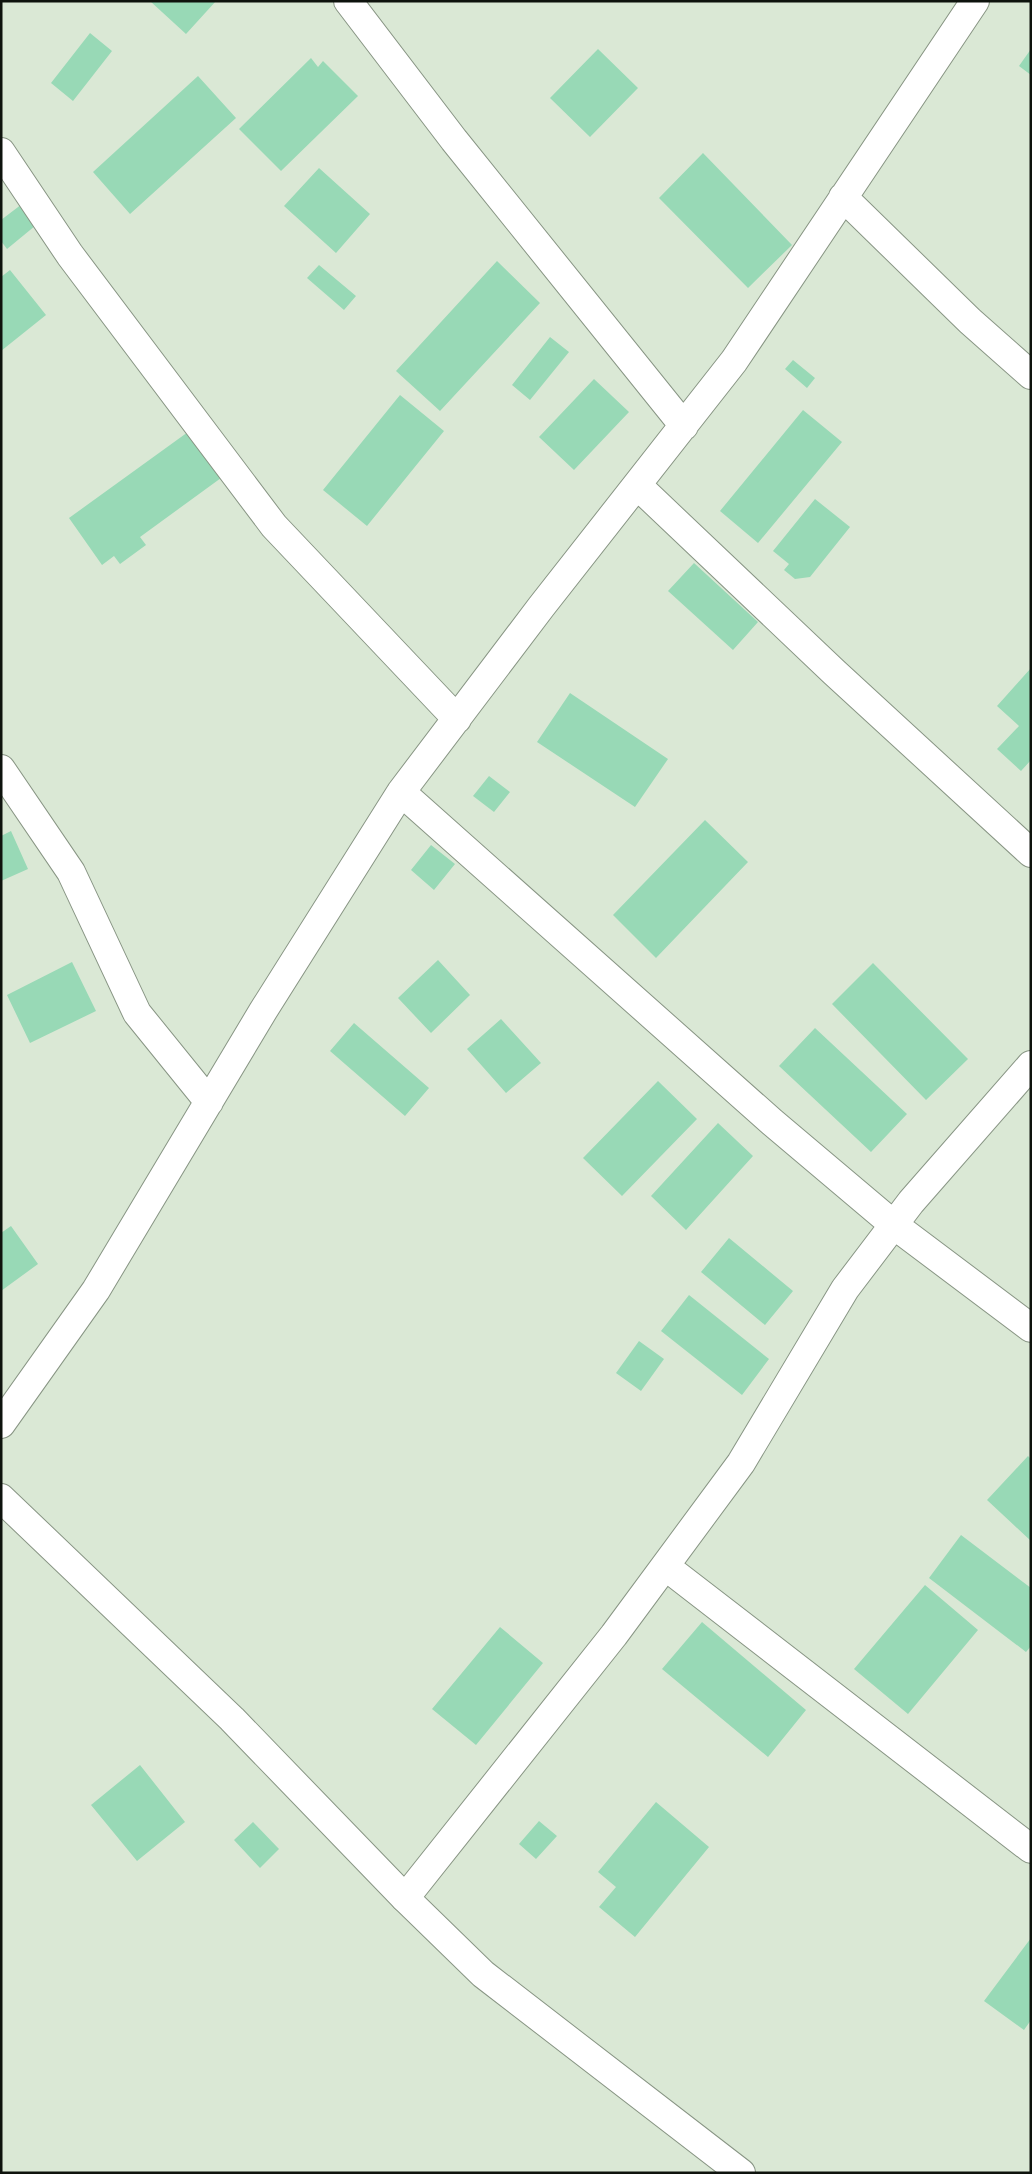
<svg xmlns="http://www.w3.org/2000/svg" width="1032" height="2174" font-family="Raleway,sans-serif">
  <style>
    .building { fill: #98d9b6 }
    .lines { fill: none; stroke-linecap: round; stroke-linejoin: round }
    .minor-casing { stroke: #889584; stroke-width: 30 }
    .tertiary-casing { stroke: #889584; stroke-width: 30 }
    .minor { stroke: #fff; stroke-width: 28 }
    .tertiary { stroke: #fff; stroke-width: 28 }
  </style>
  <rect width="100%" height="100%" fill="#dae8d5"/>
  <path class="building" d="M 150,1 L 216,1 L 186,34 Z
    M 90,33 L 112,51 L 73,101 L 51,83 Z
    M 598,49 L 638,88 L 590,137 L 550,98 Z
    M 1031,49 L 1031,75 L 1019,66 Z
    M 311,58 L 318,67 L 323,61 L 358,96 L 281,171 L 239,129 Z
    M 198,76 L 236,118 L 130,214 L 93,172 Z
    M 703,153 L 792,245 L 748,288 L 659,198 Z
    M 319,168 L 370,214 L 336,253 L 284,206 Z
    M 26,201 L 41,221 L 7,249 L 1,241 L 1,220 Z
    M 497,261 L 540,303 L 440,411 L 396,371 Z
    M 319,265 L 356,296 L 344,310 L 307,278 Z
    M 10,270 L 46,315 L 1,351 L 1,277 Z
    M 550,337 L 569,352 L 530,400 L 512,385 Z
    M 793,360 L 815,378 L 807,388 L 785,369 Z
    M 594,379 L 629,412 L 574,470 L 539,437 Z
    M 400,395 L 444,431 L 367,526 L 323,490 Z
    M 803,410 L 842,442 L 758,543 L 720,511 Z
    M 188,432 L 221,478 L 140,537 L 146,545 L 120,564 L 114,556 L 102,565 L 69,518 Z
    M 815,499 L 850,527 L 810,577 L 795,579 L 784,570 L 789,564 L 773,551 Z
    M 694,563 L 758,622 L 733,650 L 668,591 Z
    M 1031,668 L 1031,760 L 1021,771 L 997,749 L 1019,726 L 997,706 Z
    M 570,693 L 668,759 L 635,807 L 537,742 Z
    M 489,776 L 510,792 L 494,812 L 473,796 Z
    M 705,820 L 748,862 L 656,958 L 613,915 Z
    M 11,831 L 28,869 L 1,881 L 1,836 Z
    M 431,845 L 455,864 L 434,890 L 411,870 Z
    M 438,960 L 470,995 L 431,1033 L 398,998 Z
    M 72,962 L 96,1011 L 30,1043 L 7,995 Z
    M 873,963 L 968,1059 L 926,1100 L 832,1004 Z
    M 501,1019 L 541,1063 L 506,1093 L 467,1049 Z
    M 354,1023 L 429,1088 L 405,1116 L 330,1051 Z
    M 815,1028 L 907,1114 L 871,1152 L 779,1066 Z
    M 658,1081 L 697,1119 L 622,1196 L 583,1158 Z
    M 718,1123 L 753,1156 L 686,1230 L 651,1196 Z
    M 11,1226 L 38,1264 L 1,1291 L 1,1233 Z
    M 729,1238 L 793,1291 L 765,1325 L 701,1272 Z
    M 689,1295 L 769,1359 L 742,1395 L 661,1331 Z
    M 639,1341 L 664,1359 L 641,1391 L 616,1373 Z
    M 1028,1456 L 1031,1459 L 1031,1541 L 987,1500 Z
    M 961,1535 L 1031,1588 L 1031,1646 L 1026,1652 L 929,1578 Z
    M 925,1585 L 978,1630 L 908,1714 L 854,1669 Z
    M 702,1622 L 806,1710 L 768,1757 L 662,1669 Z
    M 500,1627 L 543,1663 L 476,1745 L 432,1709 Z
    M 140,1765 L 185,1822 L 137,1861 L 91,1805 Z
    M 656,1802 L 709,1847 L 635,1937 L 599,1907 L 616,1887 L 598,1872 Z
    M 539,1821 L 557,1836 L 536,1859 L 519,1844 Z
    M 253,1822 L 279,1849 L 260,1868 L 234,1840 Z
    M 1031,1938 L 1031,2020 L 1024,2030 L 984,2001 Z"/>
  <g class="lines">
    <g class="minor-casing">
      <path id="minor" d="M 348,1 L 454,140 L 684,426
        M 1,152 L 70,255 L 274,526 L 457,719
        M 843,197 L 970,321 L 1031,375
        M 637,485 L 834,672 L 1031,853
        M 1,769 L 71,872 L 137,1013 L 209,1102
        M 401,792 L 772,1122 L 894,1225 L 1031,1328
        M 1,1424 L 96,1290 L 263,1011 L 401,792 L 541,607 L 734,361 L 975,1
        M 665,1566 L 1031,1849
        M 405,1898 L 614,1635 L 741,1463 L 845,1289 L 911,1202 L 1031,1065"/>
    </g>
    <g class="tertiary-casing">
      <path id="tertiary" d="M 1,1498 L 232,1719 L 405,1898 L 483,1974 L 741,2173"/>
    </g>
    <use href="#minor" class="minor"/>
    <use href="#tertiary" class="tertiary"/>
  </g>
  <rect width="1032" height="2174" fill="none" stroke="#0e130d" stroke-width="5"/>
</svg>
